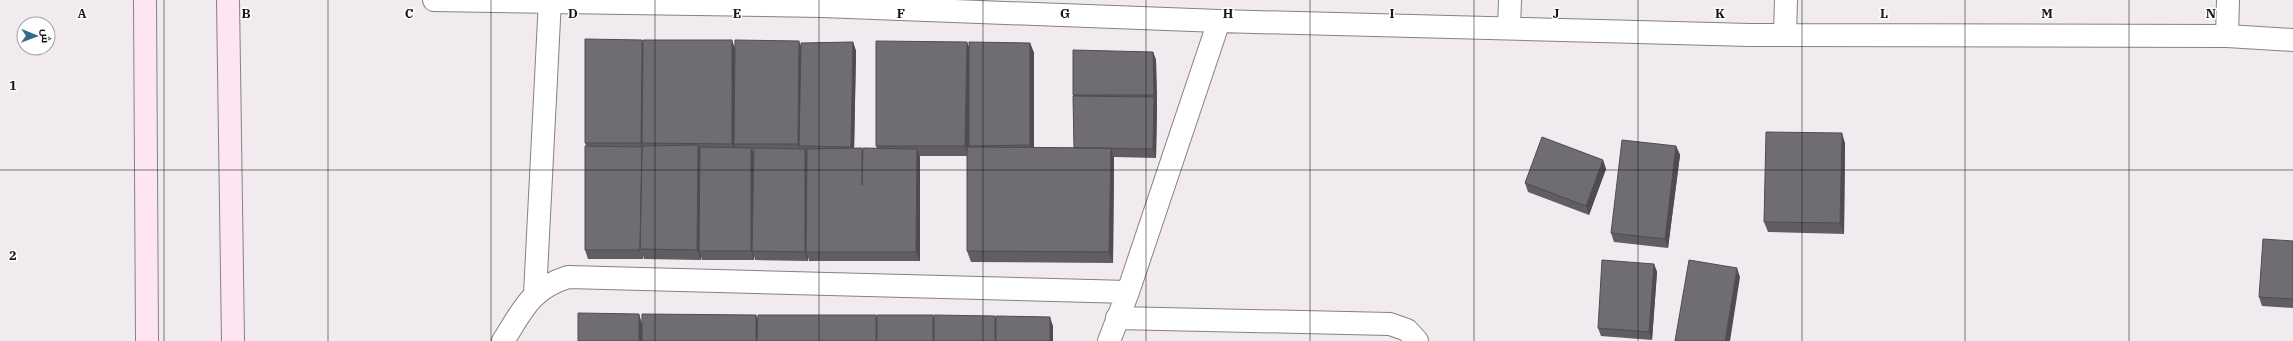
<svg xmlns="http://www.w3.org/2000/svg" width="2293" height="341" font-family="'IBM Plex Serif',Cairo,serif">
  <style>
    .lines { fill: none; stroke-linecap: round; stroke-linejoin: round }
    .street-casing { stroke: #868085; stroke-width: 24 }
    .secondary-casing { stroke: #868085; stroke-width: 24 }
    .street { stroke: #fff; stroke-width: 22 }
    .secondary { stroke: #fde6f1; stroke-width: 22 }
    .wall { fill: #605e62 }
    .shaded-wall { fill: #4e4c50 }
    .building { fill: #706d72; stroke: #4e4c50 }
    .grid { fill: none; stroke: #181718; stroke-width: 1; stroke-opacity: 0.55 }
    .grid-label { font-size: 13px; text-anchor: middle; font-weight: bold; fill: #181718; stroke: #fff; stroke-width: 3; stroke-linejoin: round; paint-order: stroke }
  </style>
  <rect width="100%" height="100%" fill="#f1ebf0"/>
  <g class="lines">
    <g class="street-casing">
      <path id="street" d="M 434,0 L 822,6 L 1219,21 L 1750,35 L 2227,36 L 2293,40
        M 1509,28 L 1510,0
        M 1785,35 L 1786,0
        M 2227,36 L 2228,0
        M 535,294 L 550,0
        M 1117,318 L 1390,324 L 1407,330 L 1417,341
        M 503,341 C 523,310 530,289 568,277 L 1128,292
        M 1109,341 L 1128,292 L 1219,21"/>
    </g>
    <g class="secondary-casing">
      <path id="secondary" d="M 145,0 L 147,341
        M 228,0 L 233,341"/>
    </g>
    <use href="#street" class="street"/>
    <use href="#secondary" class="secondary"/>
  </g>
  <path class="wall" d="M 853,42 L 856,51 L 854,148 L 862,148 L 863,151 L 877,148 L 876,146 L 969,48 L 1030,43 L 1034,53 L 1034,148 L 1074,148 L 1073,95 L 1153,52 L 1156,60 L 1157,104 L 1156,104 L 1157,105 L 1156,158 L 1114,157 L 1114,159 L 1113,263 L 971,262 L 967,251 L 967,156 L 920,156 L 920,261 L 809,261 L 808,257 L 808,261 L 755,260 L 754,256 L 754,260 L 702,260 L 701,257 L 701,260 L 644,259 L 643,256 L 643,259 L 588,259 L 585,250 L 586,146 L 585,143 L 735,47 L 801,46 Z
    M 1845,143 L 1844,234 L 1768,232 L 1764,222 Z
    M 1676,146 L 1680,155 L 1668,248 L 1614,242 L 1611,233 Z
    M 1603,160 L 1606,169 L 1589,215 L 1528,192 L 1525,183 Z
    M 2293,241 L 2293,308 L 2262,306 L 2259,297 Z
    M 1654,264 L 1657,272 L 1652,340 L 1601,336 L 1598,328 Z"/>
  <path class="shaded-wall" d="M 642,40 L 646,51 L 642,143 L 645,150 L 645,153 L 641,143 Z
    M 732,40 L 736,51 L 734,144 L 736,148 L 735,155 L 732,144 Z
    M 799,41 L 803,52 L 799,146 L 802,152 L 801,155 L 798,144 Z
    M 853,42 L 856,51 L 854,156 L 851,147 Z
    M 967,42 L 971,52 L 969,156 L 965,146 Z
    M 1030,43 L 1034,53 L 1034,156 L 1030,145 Z
    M 1153,52 L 1156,60 L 1157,104 L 1154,95 Z
    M 1154,97 L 1157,105 L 1156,158 L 1153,149 Z
    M 1842,133 L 1845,143 L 1844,234 L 1840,223 Z
    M 698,145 L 702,156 L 699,251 L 701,257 L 701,260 L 697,250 Z
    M 1676,146 L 1680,155 L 1668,248 L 1665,239 Z
    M 751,148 L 754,157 L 752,251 L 754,256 L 754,260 L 751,251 Z
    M 1111,148 L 1114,159 L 1113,263 L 1109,252 Z
    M 805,149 L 808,157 L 806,252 L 808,257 L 808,261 L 805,252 Z
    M 917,149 L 920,158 L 920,261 L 916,252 Z
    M 1603,160 L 1606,169 L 1589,215 L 1586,206 Z
    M 1654,264 L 1657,272 L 1652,340 L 1649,332 Z
    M 1737,268 L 1740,277 L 1730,341 L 1725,341 Z
    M 639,314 L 642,323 L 642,341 L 639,341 Z
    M 756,315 L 760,323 L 759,341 L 756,341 Z
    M 876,315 L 879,324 L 879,341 L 876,341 Z
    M 933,315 L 936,324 L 936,341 L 933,341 Z
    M 995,316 L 998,325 L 998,341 L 995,341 Z
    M 1050,317 L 1053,326 L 1053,341 L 1050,341 Z"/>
  <path class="building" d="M 585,39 L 642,40 L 641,143 L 585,143 Z
    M 643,40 L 732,40 L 732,144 L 642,143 Z
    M 735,40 L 799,41 L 798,144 L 734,144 Z
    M 876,41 L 967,42 L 965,146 L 876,146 Z
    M 853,42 L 851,147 L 799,146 L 801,43 Z
    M 969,42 L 1030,43 L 1030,145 L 969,146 Z
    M 1073,50 L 1153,52 L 1154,95 L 1073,95 Z
    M 1073,96 L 1154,97 L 1153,149 L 1074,148 Z
    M 1766,132 L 1842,133 L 1840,223 L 1764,222 Z
    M 1542,137 L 1603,160 L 1586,206 L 1525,183 Z
    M 1622,140 L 1676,146 L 1665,239 L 1611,233 Z
    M 698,145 L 697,250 L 640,249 L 642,146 Z
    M 585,146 L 642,147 L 640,250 L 585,250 Z
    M 700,147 L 751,148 L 751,251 L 699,251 Z
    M 967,147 L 1111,148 L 1109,252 L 967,251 Z
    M 754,148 L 805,149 L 805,252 L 752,251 Z
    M 862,148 L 862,185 L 863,148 L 917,149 L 916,252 L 806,252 L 807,149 Z
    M 2263,239 L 2293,241 L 2293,299 L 2259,297 Z
    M 1602,260 L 1654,264 L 1649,332 L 1598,328 Z
    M 1689,260 L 1737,268 L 1725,341 L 1675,341 Z
    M 578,313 L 639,314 L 639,341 L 578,341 Z
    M 642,314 L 756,315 L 756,341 L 642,341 Z
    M 758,315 L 876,315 L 876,341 L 757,341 Z
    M 877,315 L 933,315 L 933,341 L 877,341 Z
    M 934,315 L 995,316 L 995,341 L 934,341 Z
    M 996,316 L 1050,317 L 1050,341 L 996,341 Z"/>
  <path class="grid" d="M 164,0 L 164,341M 328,0 L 328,341M 491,0 L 491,341M 655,0 L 655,341M 819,0 L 819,341M 983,0 L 983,341M 1146,0 L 1146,341M 1310,0 L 1310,341M 1474,0 L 1474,341M 1638,0 L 1638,341M 1802,0 L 1802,341M 1965,0 L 1965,341M 2129,0 L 2129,341M 0,170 L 2293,170"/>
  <g class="grid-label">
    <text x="82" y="18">A</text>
    <text x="246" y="18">B</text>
    <text x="409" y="18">C</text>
    <text x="573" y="18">D</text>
    <text x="737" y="18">E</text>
    <text x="901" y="18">F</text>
    <text x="1065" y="18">G</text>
    <text x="1228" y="18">H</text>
    <text x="1392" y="18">I</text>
    <text x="1556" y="18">J</text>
    <text x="1720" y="18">K</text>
    <text x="1884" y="18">L</text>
    <text x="2047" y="18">M</text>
    <text x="2211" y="18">N</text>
    <text x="13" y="90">1</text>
    <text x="13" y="260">2</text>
  </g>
  <g transform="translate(36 36) rotate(91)"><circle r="19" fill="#ffffff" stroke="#a3a2a3"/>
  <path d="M0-3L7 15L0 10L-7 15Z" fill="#326d85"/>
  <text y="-6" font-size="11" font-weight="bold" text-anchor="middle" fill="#181718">ش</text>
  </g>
</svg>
